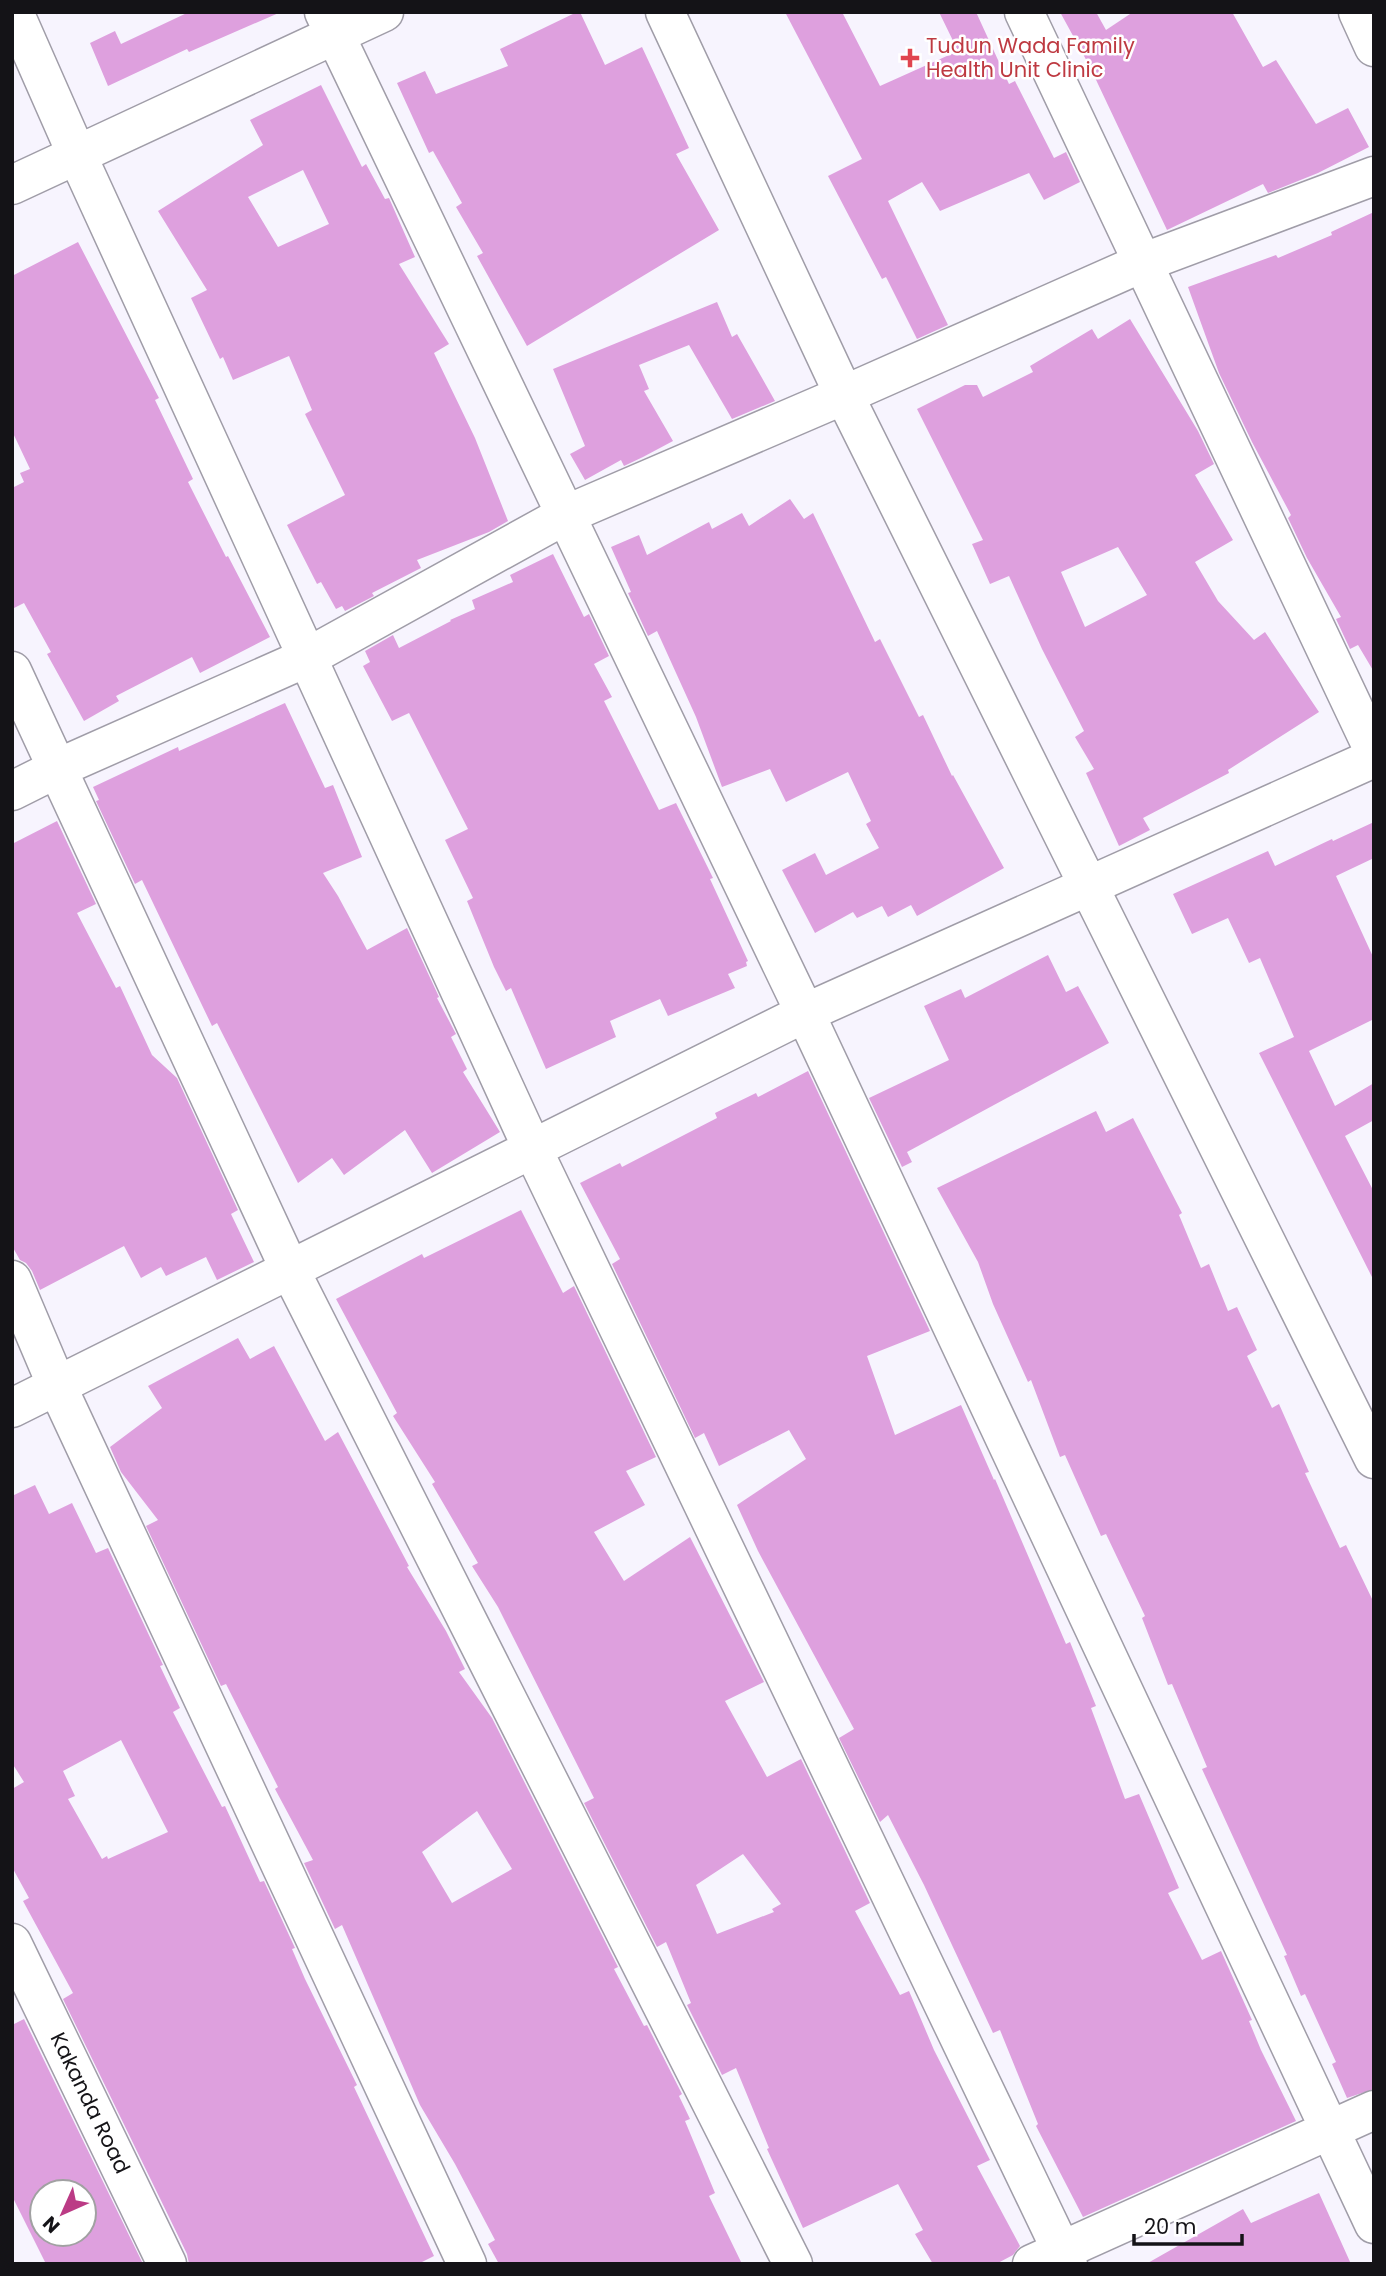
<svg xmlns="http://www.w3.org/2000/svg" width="1386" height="2276" font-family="Poppins,sans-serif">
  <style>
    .building { fill: #dea0de; fill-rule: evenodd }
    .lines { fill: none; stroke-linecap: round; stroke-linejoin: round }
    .minor-casing { stroke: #a09da8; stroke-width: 41 }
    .minor { stroke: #fff; stroke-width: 38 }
    .health-dot { fill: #e0444e; stroke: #fff; stroke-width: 2.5 }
    .labels { text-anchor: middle; stroke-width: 5; stroke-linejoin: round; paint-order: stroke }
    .health-label { font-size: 21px; fill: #be3a42; stroke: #fff; text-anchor: start }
    .street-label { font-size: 21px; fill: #141317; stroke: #fff }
  </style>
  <rect width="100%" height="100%" fill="#f7f4fe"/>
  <path class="building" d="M 189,12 L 281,12 L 189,52 L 187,49 L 108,86 L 90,43 L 115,31 L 121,44 Z
    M 577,12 L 580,12 L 605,65 L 642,47 L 689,148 L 676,154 L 719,230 L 527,346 L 477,256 L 483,253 L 456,207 L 462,203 L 433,151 L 429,153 L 397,83 L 425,71 L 436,94 L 508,66 L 500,49 Z
    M 785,12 L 842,12 L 880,86 L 958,51 L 939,12 L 976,12 L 1009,84 L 1015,81 L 1054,158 L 1066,152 L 1080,182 L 1044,200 L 1029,173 L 940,211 L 922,182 L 888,201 L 948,325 L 917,339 L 886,277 L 882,279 L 828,176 L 862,159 Z
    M 1060,12 L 1096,12 L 1106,30 L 1133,12 L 1232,12 L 1263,67 L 1276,60 L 1316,124 L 1348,108 L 1369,147 L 1318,173 L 1268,193 L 1263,184 L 1167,230 L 1089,65 Z
    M 321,85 L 362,167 L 366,164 L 385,199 L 389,198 L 415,257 L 399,264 L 449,344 L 434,353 L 475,438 L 508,521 L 489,532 L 417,560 L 421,568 L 372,593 L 374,596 L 345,611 L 342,606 L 336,609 L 321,582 L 317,584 L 287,525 L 345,495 L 305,414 L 312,410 L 289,356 L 233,380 L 223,357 L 220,359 L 191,298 L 207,290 L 158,211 L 263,145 L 250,120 ZM 303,170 L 329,224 L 278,247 L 248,197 Z
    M 1374,212 L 1374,672 L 1358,645 L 1350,649 L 1336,619 L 1341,617 L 1307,558 L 1288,518 L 1291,515 L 1252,442 L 1219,373 L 1188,287 L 1276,255 L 1278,258 L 1332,235 L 1331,232 Z
    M 78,242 L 159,398 L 155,400 L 193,479 L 188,482 L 226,557 L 228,556 L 270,637 L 200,673 L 192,657 L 116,696 L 119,701 L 84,721 L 47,654 L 51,652 L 24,603 L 12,609 L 12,488 L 24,482 L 20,473 L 30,469 L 12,431 L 12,276 Z
    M 717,302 L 732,337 L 737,334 L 775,401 L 732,419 L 689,345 L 639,365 L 649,389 L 644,391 L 673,441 L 643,457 L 624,466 L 621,460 L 585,480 L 570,454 L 585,446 L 553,369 Z
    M 1130,319 L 1198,431 L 1214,464 L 1195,475 L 1233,540 L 1195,562 L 1218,601 L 1254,640 L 1265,632 L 1319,712 L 1228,770 L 1229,773 L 1143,818 L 1150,830 L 1119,846 L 1086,773 L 1094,769 L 1075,737 L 1084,731 L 1042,649 L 1009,576 L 990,584 L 972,544 L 983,540 L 917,409 L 965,385 L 977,385 L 983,397 L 1033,372 L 1030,366 L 1092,329 L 1098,339 ZM 1118,547 L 1147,595 L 1085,627 L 1061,572 Z
    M 790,499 L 804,519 L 813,513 L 875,642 L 880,639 L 919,717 L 923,715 L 952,776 L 953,775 L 1004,868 L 917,916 L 911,905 L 888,917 L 882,906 L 857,918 L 853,912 L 815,933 L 782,870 L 815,853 L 826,875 L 879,848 L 866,824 L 871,821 L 848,772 L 786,802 L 770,769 L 722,787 L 696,717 L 657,631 L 648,636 L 628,593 L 631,592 L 611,547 L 639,535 L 647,555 L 709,522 L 712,529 L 742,513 L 749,526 Z
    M 553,554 L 584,617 L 589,614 L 609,656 L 594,664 L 612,697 L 604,701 L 659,810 L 676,803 L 713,878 L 710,879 L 748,961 L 746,962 L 747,966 L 728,974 L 735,988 L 668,1016 L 660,999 L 610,1021 L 616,1037 L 546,1069 L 511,988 L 506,991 L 494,967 L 467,901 L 473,898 L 445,840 L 468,829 L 409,713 L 392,721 L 363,666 L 370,662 L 365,651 L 393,635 L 399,648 L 451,621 L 450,620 L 475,609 L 472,600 L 513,582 L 510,575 Z
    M 285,703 L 325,788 L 333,785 L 362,857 L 323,873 L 338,896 L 367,950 L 407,928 L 439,997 L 437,998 L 456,1034 L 451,1037 L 467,1069 L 463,1072 L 500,1132 L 432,1173 L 405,1130 L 344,1175 L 332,1158 L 298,1183 L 217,1023 L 212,1026 L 142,880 L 135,884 L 96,801 L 99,800 L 93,787 L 178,747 L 179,751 Z
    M 57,821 L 96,904 L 77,913 L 116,988 L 120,986 L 152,1055 L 177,1078 L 238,1210 L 231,1214 L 254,1262 L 217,1280 L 206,1257 L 166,1276 L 161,1267 L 141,1278 L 124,1246 L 40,1290 L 32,1271 L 26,1263 L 20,1260 L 12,1246 L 12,844 Z
    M 1374,822 L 1374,858 L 1336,876 L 1374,959 L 1374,1019 L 1309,1051 L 1335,1106 L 1374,1083 L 1374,1120 L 1345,1136 L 1374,1192 L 1374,1281 L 1259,1053 L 1294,1037 L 1260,958 L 1249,963 L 1228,918 L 1192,934 L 1173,894 L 1268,851 L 1275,866 L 1332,839 L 1333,841 Z
    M 1048,955 L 1066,992 L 1078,986 L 1109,1043 L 907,1152 L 912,1162 L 902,1167 L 869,1098 L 949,1060 L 924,1006 L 961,989 L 965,998 Z
    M 808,1071 L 930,1331 L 867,1356 L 895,1435 L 961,1405 L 994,1480 L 995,1479 L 1066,1644 L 1070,1642 L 1096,1706 L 1091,1708 L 1125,1799 L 1139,1794 L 1179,1888 L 1168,1893 L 1202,1960 L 1221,1951 L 1252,2020 L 1249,2021 L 1261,2050 L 1296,2121 L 1083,2217 L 1036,2126 L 1038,2124 L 1000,2030 L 993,2033 L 924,1885 L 888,1815 L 880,1822 L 839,1738 L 854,1729 L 758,1551 L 737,1505 L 806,1459 L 789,1430 L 719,1466 L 704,1433 L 695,1438 L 612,1264 L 620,1259 L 580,1183 L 620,1163 L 622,1167 L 717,1118 L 715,1113 L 756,1093 L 758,1097 Z
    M 1096,1111 L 1106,1132 L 1133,1118 L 1182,1213 L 1179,1215 L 1201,1268 L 1209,1264 L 1228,1311 L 1237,1307 L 1257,1350 L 1247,1356 L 1272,1408 L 1279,1404 L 1309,1472 L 1305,1473 L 1340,1548 L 1346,1545 L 1374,1603 L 1374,2089 L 1347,2098 L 1332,2064 L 1336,2062 L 1305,1994 L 1301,1996 L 1284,1956 L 1287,1955 L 1202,1769 L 1207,1767 L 1172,1684 L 1168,1685 L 1142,1618 L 1145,1616 L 1106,1534 L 1101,1536 L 1065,1455 L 1060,1457 L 1031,1380 L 1028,1382 L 993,1304 L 978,1262 L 937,1188 Z
    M 521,1210 L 563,1293 L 574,1286 L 656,1457 L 626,1471 L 645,1505 L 594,1532 L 624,1581 L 690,1537 L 764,1682 L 725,1701 L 767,1777 L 801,1759 L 870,1903 L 855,1911 L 900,1995 L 909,1991 L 934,2050 L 990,2160 L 977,2166 L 1020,2246 L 1013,2255 L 996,2264 L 933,2264 L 915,2234 L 923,2230 L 898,2184 L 803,2228 L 767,2149 L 769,2148 L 736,2068 L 722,2075 L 687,2005 L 691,2003 L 666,1942 L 657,1947 L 584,1803 L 594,1798 L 498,1607 L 472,1566 L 478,1563 L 432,1484 L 435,1482 L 393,1416 L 397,1413 L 336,1299 L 422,1254 L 424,1258 ZM 743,1854 L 781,1904 L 772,1909 L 774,1912 L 717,1934 L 696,1885 Z
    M 238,1338 L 250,1359 L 274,1346 L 325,1441 L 338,1432 L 409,1566 L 407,1567 L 446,1631 L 465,1669 L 459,1672 L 492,1718 L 618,1967 L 614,1969 L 644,2026 L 647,2025 L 682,2094 L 679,2096 L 690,2119 L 685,2121 L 715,2193 L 709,2196 L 742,2264 L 499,2264 L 488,2244 L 495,2240 L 455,2164 L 420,2105 L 342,1925 L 335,1929 L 304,1863 L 313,1860 L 275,1789 L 278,1787 L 226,1684 L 221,1686 L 146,1526 L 158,1520 L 121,1472 L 110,1447 L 162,1408 L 148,1386 ZM 477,1811 L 512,1869 L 452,1903 L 422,1852 Z
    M 35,1485 L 49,1514 L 72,1503 L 96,1553 L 108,1548 L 163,1665 L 160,1666 L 180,1708 L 173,1712 L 222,1807 L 225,1806 L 260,1882 L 264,1881 L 295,1948 L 292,1949 L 305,1979 L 357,2085 L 354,2087 L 434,2256 L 418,2264 L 189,2264 L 187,2254 L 63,1999 L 73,1993 L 23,1901 L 29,1898 L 12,1867 L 12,1789 L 24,1782 L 12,1763 L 12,1496 ZM 121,1740 L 168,1832 L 108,1859 L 107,1856 L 102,1859 L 68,1799 L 75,1796 L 63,1771 Z
    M 24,2019 L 143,2264 L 46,2264 L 12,2196 L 12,2025 ZM 42,2192 L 84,2192 L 84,2234 L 42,2234 Z
    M 1319,2193 L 1351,2264 L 1146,2264 L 1243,2209 L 1251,2223 Z"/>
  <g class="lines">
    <g class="minor-casing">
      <path id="minor" d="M 14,12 L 77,155 L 532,1148 L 1068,2264
        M 324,12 L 805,1013 L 1374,2224
        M 665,12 L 844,395 L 1374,1459
        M 1024,12 L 1374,751
        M 1358,12 L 1374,47
        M 12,185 L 384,12
        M 12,671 L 290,1270 L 793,2264
        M 12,791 L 58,768 L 308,657 L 565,515 L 844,395 L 1142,263 L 1374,176
        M 12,1280 L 57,1386 L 467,2264
        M 12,1408 L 805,1013 L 1374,758
        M 12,1943 L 167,2264
        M 1032,2264 L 1374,2110"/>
    </g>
    <use href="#minor" class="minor"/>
  </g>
  <path class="health-dot" d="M906.5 47.5h7v7h7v7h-7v7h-7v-7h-7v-7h7z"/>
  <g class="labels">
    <g class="health-label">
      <text x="926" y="53">Tudun Wada Family<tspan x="926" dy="24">Health Unit Clinic</tspan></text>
    </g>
    <g class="street-label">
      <text transform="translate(90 2103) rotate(64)" y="7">Kakanda Road</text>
    </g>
  </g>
  <rect width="1386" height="2276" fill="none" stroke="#141317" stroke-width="28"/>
  <g transform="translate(63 2213) rotate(225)"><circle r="33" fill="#ffffff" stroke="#a1a1a2" stroke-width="2"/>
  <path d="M0-5L12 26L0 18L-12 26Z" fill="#bb3b85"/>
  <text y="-10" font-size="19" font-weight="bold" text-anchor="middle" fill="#141317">N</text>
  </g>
  <path d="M1134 2234v10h108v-10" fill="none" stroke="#141317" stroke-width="3.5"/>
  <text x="1144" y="2234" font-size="21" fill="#141317" stroke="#ffffff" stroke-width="5" paint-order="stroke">20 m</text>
</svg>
